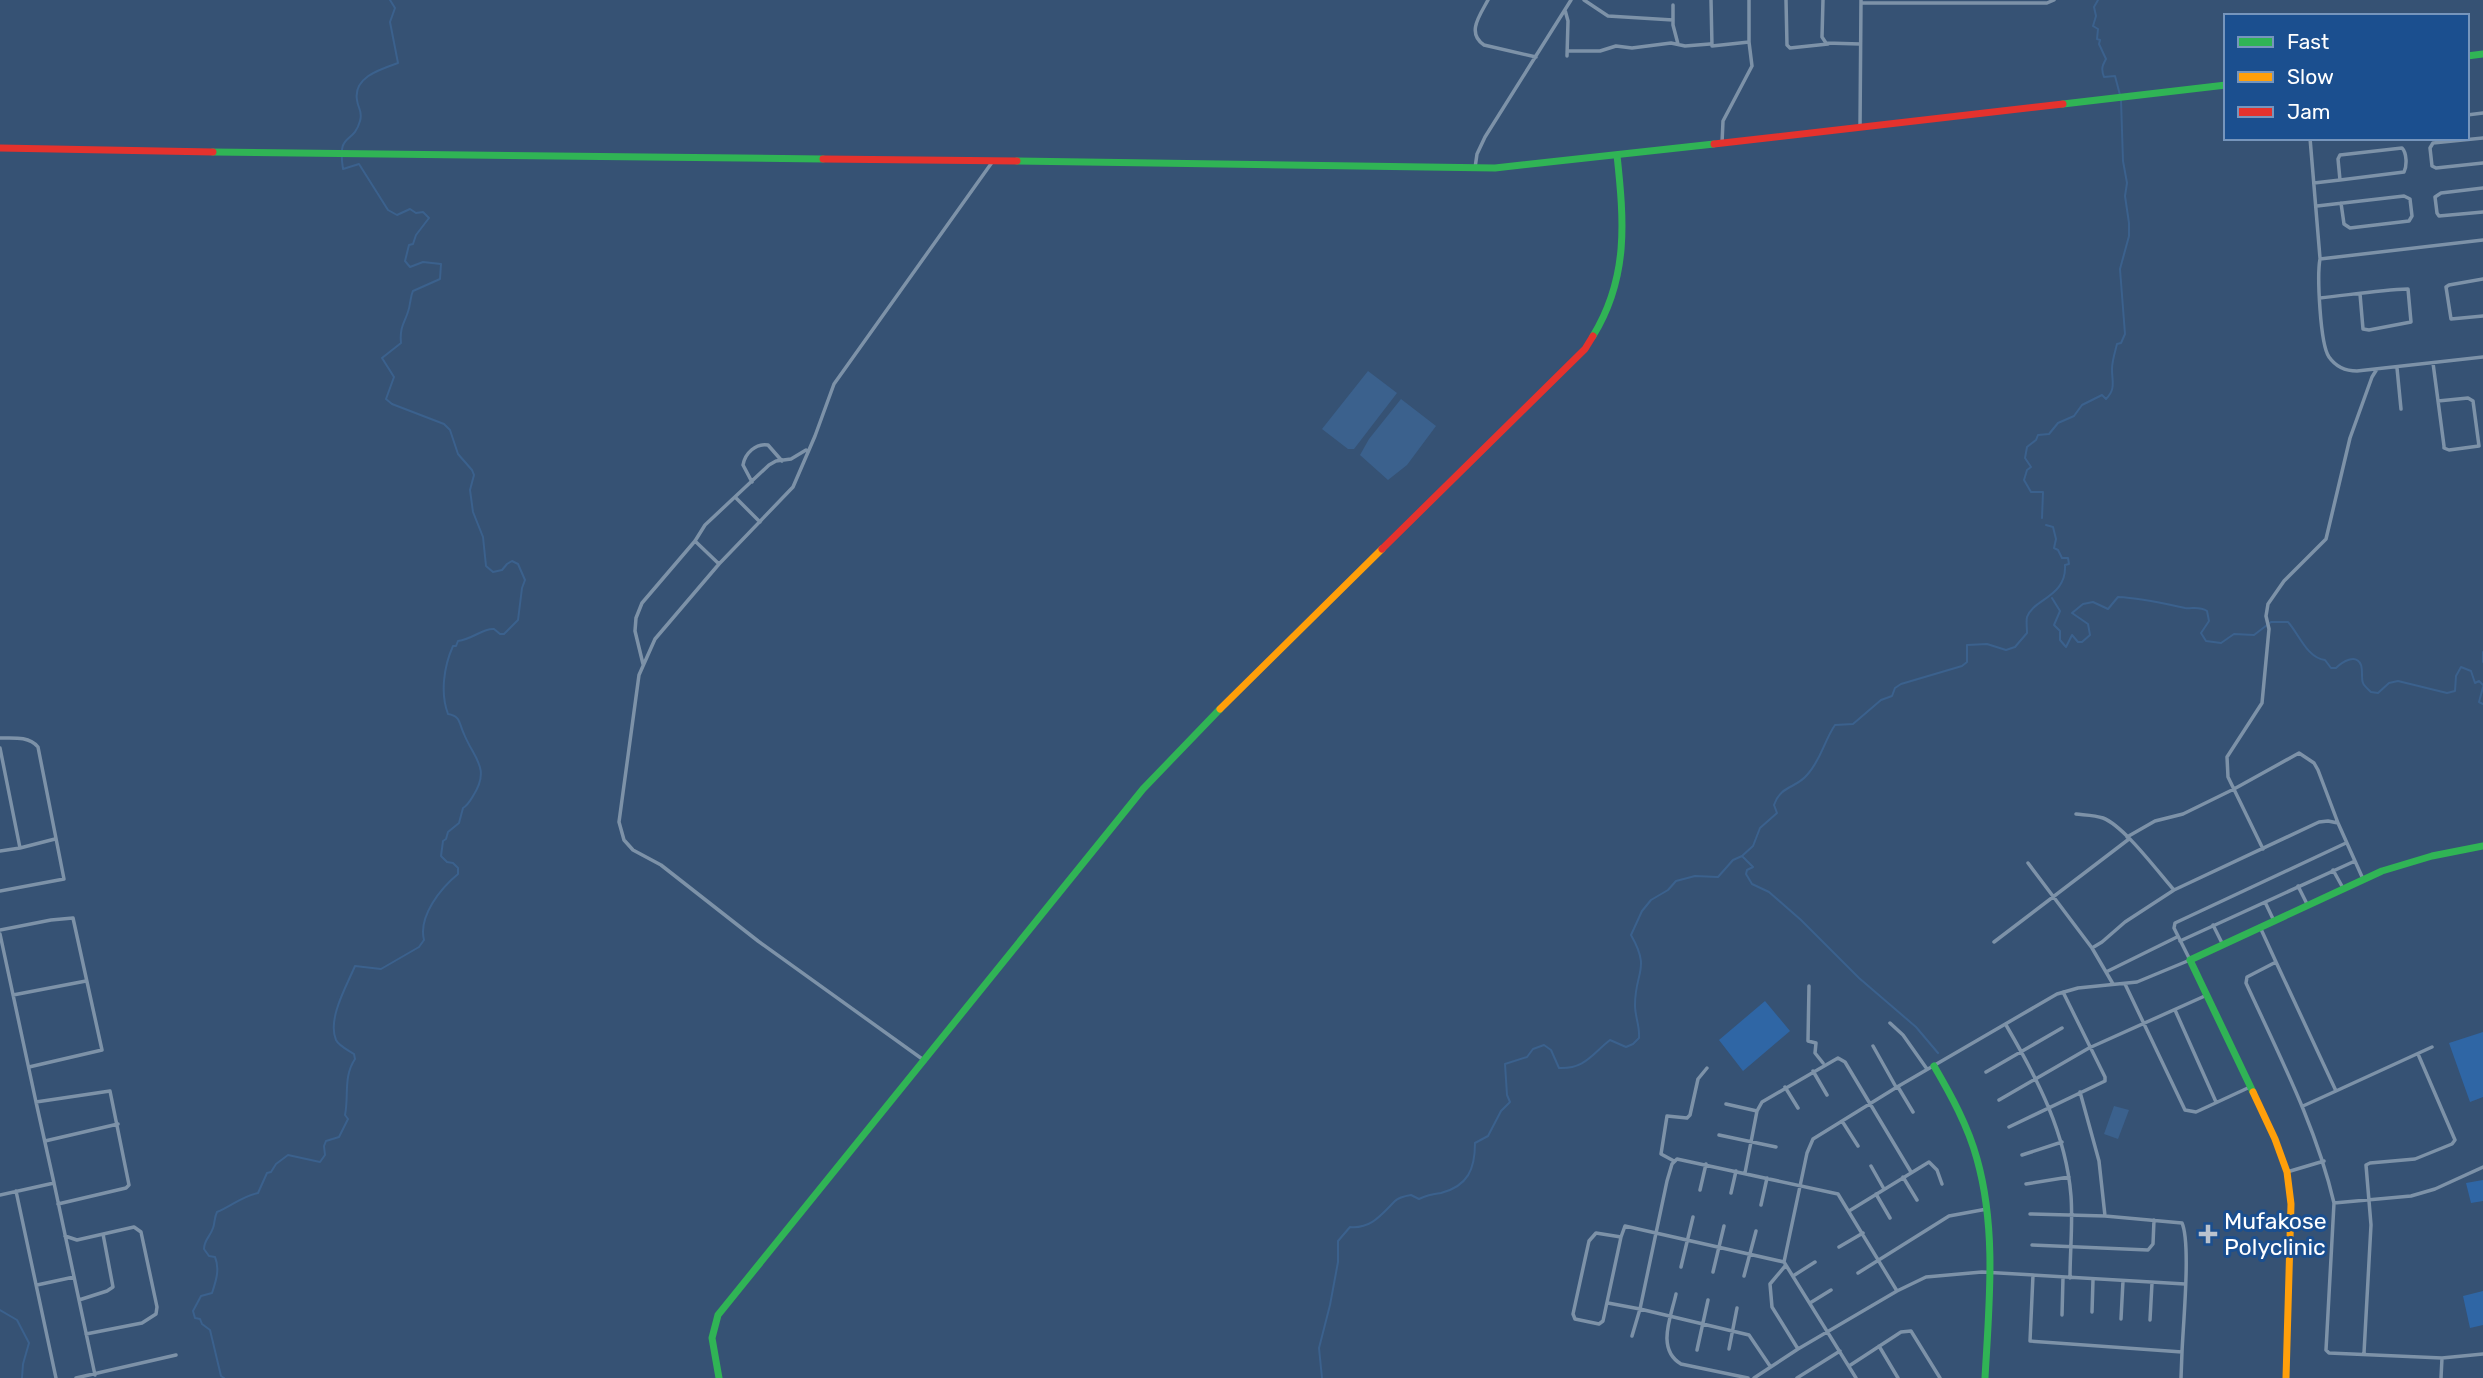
<svg xmlns="http://www.w3.org/2000/svg" width="2483" height="1378" font-family="Rubik,sans-serif">
  <style>
    .green { fill: #2f66a5 }
    .water { fill: #3b618d }
    .lines { fill: none; stroke-linecap: round; stroke-linejoin: round }
    .stream { stroke: #3b618d; stroke-width: 2 }
    .street { stroke: #7d92a8; stroke-width: 3.5 }
    .fast { stroke: #30b455; stroke-width: 7 }
    .slow { stroke: #ff9f0a; stroke-width: 7 }
    .jam { stroke: #e5322d; stroke-width: 7 }
    .poi-dot { fill: #b9c2ce; stroke: #1b4f8f; stroke-width: 2.5 }
    .labels { text-anchor: middle; stroke-width: 6; stroke-linejoin: round; paint-order: stroke }
    .poi-label { font-size: 23px; fill: #fff; stroke: #1b4f8f; text-anchor: start }
  </style>
  <rect width="100%" height="100%" fill="#365274"/>
  <path class="green" d="M 1765,1001 L 1790,1031 L 1743,1071 L 1719,1040 Z
    M 2483,1032 L 2483,1097 L 2470,1102 L 2449,1043 Z
    M 2483,1180 L 2483,1201 L 2471,1203 L 2466,1183 Z
    M 2483,1291 L 2483,1325 L 2470,1328 L 2463,1296 Z"/>
  <path class="water" d="M 1368,371 L 1397,393 L 1354,449 L 1348,449 L 1322,429 Z
    M 1401,399 L 1436,426 L 1407,465 L 1388,480 L 1360,455 L 1369,439 Z
    M 2114,1106 L 2129,1110 L 2118,1139 L 2104,1134 Z"/>
  <g class="lines">
    <path class="stream" d="M 2098,0 L 2094,7 L 2096,16 L 2093,26 L 2098,29 L 2097,39 L 2100,40 L 2099,44 L 2106,59 C 2102,66 2101,69 2104,77 L 2115,76 L 2120,95
      M 2042,518 L 2043,492 L 2031,492 L 2024,480 L 2027,470 L 2031,467 L 2025,458 L 2027,447 L 2036,440 L 2038,435 L 2049,434 L 2058,423 L 2074,416 L 2082,405 L 2102,395 L 2106,399 C 2116,389 2112,382 2112,369 C 2112,361 2115,352 2117,344 L 2121,343 L 2125,334 L 2120,269 L 2129,236 L 2129,223 L 2125,196 L 2127,183 L 2123,161 L 2121,100
      M 2052,598 L 2060,611 L 2054,625 L 2060,631 L 2060,640 L 2066,647 L 2072,635 L 2078,642 L 2082,642 L 2090,635 L 2088,624 L 2072,613 L 2083,604 L 2093,602 L 2108,609 L 2118,597 C 2142,598 2162,603 2185,608 C 2193,609 2199,606 2207,611 L 2209,621 L 2201,633 L 2206,641 L 2221,643 L 2234,634 L 2254,635 L 2271,622 L 2288,622 C 2299,634 2307,658 2325,660 L 2331,668 L 2336,668 C 2342,662 2356,653 2361,665 C 2363,671 2361,678 2363,683 C 2364,686 2369,690 2371,692 L 2378,693 L 2389,683 L 2398,681 L 2447,693 L 2455,691 L 2456,676 L 2461,667 L 2471,671 L 2475,683 L 2479,681 L 2483,685
      M 2483,652 L 2483,662
      M 2483,687 L 2479,702 L 2483,704
      M 1742,856 L 1753,867 L 1747,870 L 1746,874 L 1752,884 L 1769,892 L 1801,920 L 1859,978 L 1916,1027 L 1938,1053
      M 0,1310 L 17,1320 L 29,1343 L 23,1364 L 22,1378
      M 224,1378 L 221,1376 L 210,1330 L 202,1324 L 200,1319 L 195,1318 L 193,1311 L 201,1296 L 212,1293 C 216,1281 220,1269 215,1257 L 209,1256 L 204,1249 C 204,1240 210,1237 213,1228 C 215,1223 214,1218 217,1212 C 232,1206 242,1196 258,1193 L 267,1173 L 271,1172 L 276,1164 L 288,1155 L 320,1162 L 325,1155 L 324,1146 L 326,1141 L 339,1137 L 348,1119 L 345,1115 C 349,1096 343,1077 355,1059 L 354,1054 C 348,1050 339,1046 336,1040 C 327,1019 347,985 355,966 L 381,969 L 419,947 L 424,940 C 418,916 441,888 458,874 L 458,868 L 453,863 L 447,862 L 441,856 L 443,841 L 446,839 L 448,832 L 459,823 L 463,808 C 468,805 470,801 473,796 C 491,768 474,759 464,734 C 459,724 461,716 448,714 C 440,693 444,666 453,646 L 456,646 L 458,641 C 473,639 483,628 494,629 L 500,634 L 504,634 L 518,620 L 522,588 L 525,580 L 518,564 L 512,561 L 507,564 L 502,570 L 493,572 L 486,566 L 483,537 L 473,512 L 470,490 L 474,475 L 472,470 L 458,454 L 450,430 L 444,424 L 392,404 L 386,399 L 394,377 L 382,358 L 401,343 C 399,323 408,320 410,303 C 411,299 411,295 413,291 L 440,279 L 441,264 L 423,262 L 410,267 L 405,261 L 409,245 L 413,244 L 416,235 L 429,218 L 423,212 L 416,213 L 410,209 L 397,215 L 388,210 L 359,164 L 343,169 C 337,130 353,146 360,121 C 363,111 358,109 357,100 C 353,77 381,69 398,63 L 390,22 L 395,8 L 390,0
      M 1322,1378 L 1319,1348 L 1330,1305 L 1338,1262 L 1338,1241 L 1350,1227 C 1371,1229 1381,1215 1395,1201 C 1399,1197 1405,1196 1411,1195 L 1419,1199 C 1427,1195 1433,1194 1441,1193 C 1468,1186 1475,1169 1475,1143 L 1488,1136 L 1501,1111 L 1510,1102 L 1507,1095 L 1505,1064 L 1527,1057 L 1533,1049 L 1544,1045 L 1551,1050 L 1559,1068 C 1585,1069 1592,1054 1610,1040 L 1626,1047 L 1633,1044 L 1639,1038 C 1640,1026 1635,1017 1635,1005 C 1635,971 1651,970 1631,935 L 1642,911 L 1651,900 L 1668,890 L 1676,881 L 1695,876 L 1718,877 L 1733,860 L 1742,856 L 1753,846 L 1760,828 L 1777,813 L 1774,805 C 1781,785 1795,789 1807,775 C 1821,760 1824,741 1835,725 L 1853,724 L 1881,700 L 1892,696 L 1895,688 L 1901,684 L 1962,666 L 1967,662 L 1967,645 L 1987,644 L 2006,650 L 2015,647 L 2027,633 C 2027,628 2026,621 2027,617 C 2033,599 2067,597 2065,565 L 2069,564 L 2068,558 L 2062,558 L 2058,550 L 2054,548 L 2056,539 L 2053,527 L 2046,525"/>
    <path class="street" d="M 1488,0 C 1480,15 1466,33 1484,45 L 1536,57
      M 1584,0 L 1608,16 L 1673,20
      M 1711,0 L 1712,46 L 1749,42
      M 1786,0 L 1787,45 L 1790,48 L 1828,44
      M 1823,0 L 1822,37 L 1826,43 L 1860,44
      M 1861,3 L 2047,3 L 2054,0
      M 1673,5 L 1673,25 L 1678,44
      M 1565,10 L 1568,21 L 1567,56
      M 1567,51 L 1600,51 L 1616,46 L 1632,48 L 1671,43 L 1685,46 L 1710,44
      M 2467,115 L 2483,113
      M 1860,128 L 1861,0
      M 2310,138 L 2320,258
      M 2483,138 L 2433,143 L 2430,148 L 2432,166 L 2436,168 L 2483,163
      M 1722,143 L 1723,121 L 1752,66 L 1749,42 L 1749,0
      M 2402,148 C 2407,153 2407,166 2404,172 L 2340,180 L 2338,159 L 2340,155 Z
      M 1475,168 L 1477,154 L 1485,137 L 1571,0
      M 2314,183 L 2340,180
      M 2483,188 L 2441,193 L 2435,197 L 2437,213 L 2439,216 L 2483,212
      M 2317,206 L 2404,196 L 2410,199 L 2412,216 L 2409,221 L 2350,228 L 2344,224 L 2341,203
      M 2483,240 L 2320,259 C 2317,275 2320,344 2329,357 C 2336,367 2345,371 2357,371 L 2483,357
      M 2483,279 L 2449,285 L 2446,287 L 2451,319 L 2483,316
      M 2320,298 C 2349,295 2379,290 2408,289 L 2411,322 L 2369,330 L 2363,329 L 2360,294
      M 2433,363 L 2444,446 L 2444,448 L 2449,450 L 2479,446 L 2473,401 L 2468,398 L 2438,401
      M 2397,368 L 2401,409
      M 752,482 L 743,465 C 745,453 756,443 768,445 L 782,461
      M 736,498 L 760,522
      M 695,541 L 719,564
      M 643,664 L 635,631 L 636,618 L 642,603 L 695,541 L 705,525 L 769,465 L 776,461 L 791,459 L 806,450
      M 0,738 C 13,738 29,736 38,747 L 64,879 L 0,891
      M 0,748 L 20,848 L 55,839
      M 2076,814 C 2085,815 2095,815 2103,818 C 2124,826 2158,872 2174,890
      M 2127,837 L 2155,821 L 2183,814 L 2234,789 L 2299,753 L 2314,763 L 2318,770 L 2338,823
      M 2263,849 L 2228,777 L 2227,757 L 2262,703 L 2269,629 L 2266,616 L 2268,604 L 2284,581 L 2326,539 L 2350,438 L 2372,377 L 2377,369
      M 0,851 L 20,848
      M 2028,863 L 2092,948 L 2113,984
      M 2333,870 L 2343,888
      M 2298,886 L 2308,906
      M 2265,902 L 2274,921
      M 2213,925 L 2223,945
      M 2260,927 L 2276,962
      M 0,930 L 51,920 L 73,918 L 102,1050 L 29,1067
      M 0,934 L 36,1102
      M 2180,941 L 2355,861
      M 1994,942 L 2129,839
      M 2092,948 L 2102,942 L 2125,922 L 2174,890 L 2319,822 L 2328,821 L 2338,823 L 2363,879
      M 2106,972 L 2177,937
      M 2125,984 L 2185,1110 L 2196,1112 L 2250,1087
      M 1809,986 L 1808,1041 L 1816,1043 L 1815,1053 L 1823,1063
      M 13,995 L 86,981
      M 2175,1010 L 2216,1102
      M 1890,1023 L 1903,1035 L 1927,1069
      M 2006,1025 C 2037,1078 2066,1133 2071,1196 C 2073,1223 2070,1251 2070,1278
      M 1873,1046 L 1896,1087
      M 925,1061 L 758,941 L 661,865 L 633,850 L 624,840 L 619,822 L 639,675 L 655,639 L 719,564 L 793,487 L 815,436 L 834,384 L 993,161
      M 1813,1071 L 1827,1095
      M 1986,1072 L 2062,1028
      M 1785,1087 L 1798,1108
      M 1898,1087 L 1913,1112
      M 2080,1092 L 2099,1161 L 2105,1216
      M 1999,1100 L 2089,1048 L 2207,995
      M 1726,1104 L 1757,1111
      M 2303,1106 L 2336,1091
      M 1842,1121 L 1858,1146
      M 2009,1127 L 2105,1081 L 2105,1077 L 2063,992
      M 1719,1135 L 1776,1147
      M 45,1141 L 118,1124
      M 2022,1155 L 2062,1142
      M 1674,1161 L 1661,1154 L 1667,1116 L 1687,1118 L 1690,1115 L 1698,1079 L 1707,1068
      M 1871,1166 L 1884,1189
      M 2483,1167 L 2435,1189 L 2411,1196 L 2334,1203 L 2326,1350 L 2329,1353 L 2442,1358 L 2483,1354
      M 2287,1172 L 2324,1161
      M 1745,1173 L 1757,1111 L 1762,1102 L 1838,1058 L 1845,1062 L 1911,1172
      M 1903,1177 L 1917,1200
      M 54,1183 L 36,1102 L 110,1091 L 129,1185 L 126,1188 L 58,1204
      M 2026,1184 L 2069,1177
      M 1700,1190 L 1706,1164
      M 16,1191 L 56,1378
      M 1731,1193 L 1736,1171
      M 1876,1194 L 1890,1218
      M 0,1195 L 54,1183 L 95,1375
      M 2334,1203 C 2316,1126 2279,1055 2246,983 L 2247,977 L 2276,962 L 2336,1091 L 2432,1047
      M 1761,1205 L 1767,1178
      M 1849,1211 L 1929,1162 L 1937,1170 L 1942,1184
      M 2030,1214 L 2105,1216 L 2182,1223 C 2191,1243 2183,1326 2182,1352
      M 1596,1233 L 1621,1237 L 1603,1321 L 1599,1324 L 1575,1319 L 1573,1314 L 1589,1241 Z
      M 65,1236 L 77,1240 L 134,1227 L 141,1232 L 157,1307 L 156,1314 L 142,1323 L 86,1334
      M 1621,1237 L 1625,1226 L 1784,1262
      M 2032,1245 L 2148,1250 L 2153,1244 L 2154,1220
      M 1839,1247 L 1863,1233
      M 1786,1265 L 1770,1284 L 1772,1307 L 1798,1349
      M 1681,1267 L 1693,1217
      M 1713,1272 L 1724,1226
      M 1858,1273 L 1949,1216 L 1987,1209
      M 2033,1275 L 2030,1341 L 2182,1352 L 2181,1378
      M 1744,1276 L 1756,1231
      M 1793,1276 L 1815,1262
      M 37,1285 L 74,1277
      M 1676,1294 C 1671,1317 1656,1349 1681,1364 L 1748,1378
      M 79,1300 L 107,1291 L 113,1287 L 103,1234
      M 1608,1303 L 1640,1309 L 1632,1336
      M 1810,1303 L 1831,1290
      M 2092,1312 L 2093,1280
      M 2062,1315 L 2063,1278
      M 2121,1319 L 2123,1281
      M 2150,1320 L 2152,1283
      M 1879,1346 L 1898,1378
      M 1729,1349 L 1737,1308
      M 1697,1350 L 1708,1300
      M 2364,1353 L 2371,1225 L 2366,1165 L 2370,1163 L 2415,1159 L 2452,1144 L 2455,1140 L 2418,1054
      M 1770,1366 L 1749,1335 L 1640,1309 L 1667,1181 L 1672,1164 L 1677,1159 L 1838,1194 L 1897,1291
      M 1849,1366 L 1901,1332 L 1911,1331 L 1940,1378
      M 76,1378 L 176,1355
      M 1754,1378 L 1798,1349 L 1897,1291 L 1926,1277 L 1982,1272 L 2185,1284
      M 1797,1378 L 1840,1351
      M 1856,1378 L 1784,1262 L 1807,1153 L 1813,1139 L 1897,1087 L 2057,994 L 2078,988 L 2137,982 L 2190,960 L 2174,928 L 2175,923 L 2346,843
      M 2441,1378 L 2442,1358"/>
    <path class="fast" d="M 2467,56 L 2483,54
      M 2063,104 L 2226,85
      M 213,152 L 823,159
      M 1017,161 L 1495,168 L 1714,144
      M 1593,336 C 1629,277 1624,221 1617,155
      M 1934,1066 C 1951,1095 1968,1126 1977,1159 C 1997,1230 1989,1305 1985,1378
      M 2253,1092 L 2190,960 L 2382,871 L 2432,856 L 2483,846
      M 719,1378 L 712,1338 L 718,1315 L 1143,789 L 1220,709"/>
    <path class="slow" d="M 1220,709 L 1382,549
      M 2253,1092 L 2275,1139 L 2287,1172 L 2291,1204 L 2286,1378"/>
    <path class="jam" d="M 1714,144 L 2063,104
      M 0,148 L 213,152
      M 823,159 L 1017,161
      M 1382,549 L 1585,349 L 1593,336"/>
  </g>
  <path class="poi-dot" d="M2204.5 1223.5h7v7h7v7h-7v7h-7v-7h-7v-7h7z"/>
  <g class="labels">
    <g class="poi-label">
      <text x="2224" y="1229">Mufakose<tspan x="2224" dy="26">Polyclinic</tspan></text>
    </g>
  </g>
  <rect x="2224" y="14" width="245" height="126" fill="#1b4f8f" stroke="#7695bc" stroke-width="2"/>
  <rect x="2238" y="37" width="35" height="10" fill="#30b455" stroke="#7695bc" stroke-width="2"/>
  <text x="2287" y="49" font-size="21" fill="#ffffff">Fast</text>
  <rect x="2238" y="72" width="35" height="10" fill="#ff9f0a" stroke="#7695bc" stroke-width="2"/>
  <text x="2287" y="84" font-size="21" fill="#ffffff">Slow</text>
  <rect x="2238" y="107" width="35" height="10" fill="#e5322d" stroke="#7695bc" stroke-width="2"/>
  <text x="2287" y="119" font-size="21" fill="#ffffff">Jam</text>
</svg>
